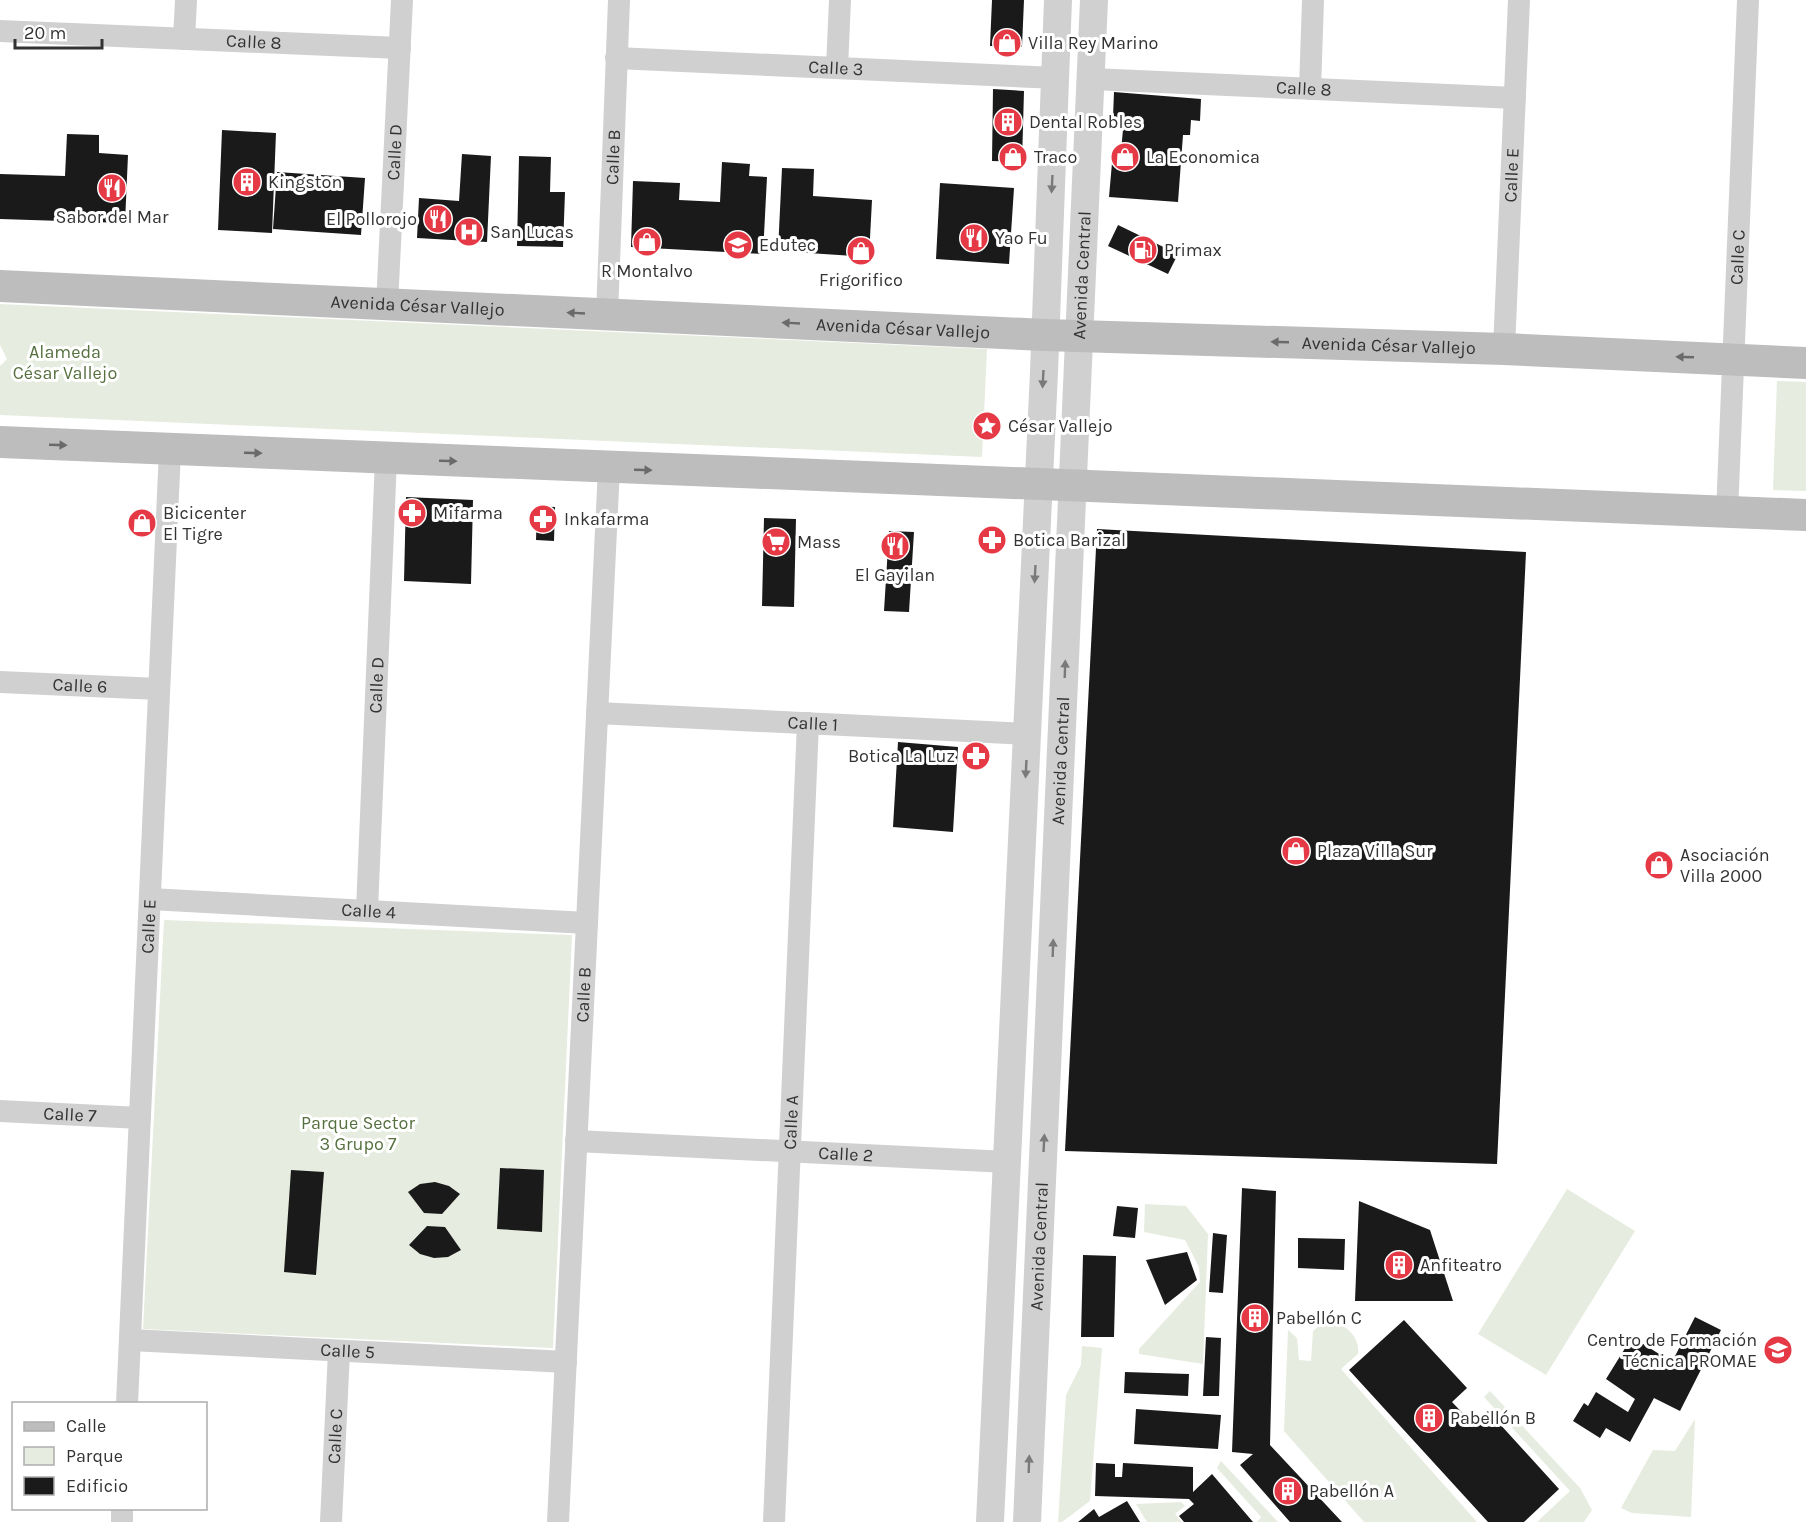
<svg xmlns="http://www.w3.org/2000/svg" width="1806" height="1522" font-family="Karla,sans-serif">
  <style>
    .green { fill: #e6ecdf }
    .building { fill: #1a1a1a }
    .lines { fill: none; stroke-linecap: round; stroke-linejoin: round }
    .minor { stroke: #d0d0d0; stroke-width: 22 }
    .tertiary { stroke: #d0d0d0; stroke-width: 28 }
    .secondary { stroke: #bdbdbd; stroke-width: 32 }
    .oneway { fill: #7a7a7a }
    .oneway2 { fill: #6a6a6a }
    .labels { text-anchor: middle; stroke-width: 6; stroke-linejoin: round; paint-order: stroke }
    .street-label { font-size: 18px; fill: #333; stroke: #fff }
    .poi-label { font-size: 18px; fill: #333; stroke: #fff; text-anchor: start }
    .park-label { font-size: 18px; fill: #56703f; stroke: #fff }
  </style>
  <rect width="100%" height="100%" fill="#fff"/>
  <path class="green" d="M 0,304 L 987,349 L 982,457 L 0,415 L 0,366 L 7,359 L 0,345 Z
    M 1777,381 L 1806,382 L 1806,491 L 1773,490 Z
    M 164,920 L 572,935 L 553,1348 L 143,1329 Z
    M 1567,1189 L 1635,1231 L 1546,1375 L 1478,1334 Z
    M 1145,1204 L 1186,1206 L 1208,1234 L 1203,1364 L 1139,1354 L 1139,1349 L 1200,1282 L 1199,1267 L 1185,1240 L 1144,1232 Z
    M 1332,1321 C 1347,1326 1360,1337 1358,1354 L 1341,1369 L 1477,1522 L 1364,1522 L 1284,1431 L 1288,1330 L 1297,1338 L 1299,1360 L 1311,1361 L 1313,1331 L 1321,1324 Z
    M 1082,1346 L 1102,1348 L 1090,1501 L 1062,1522 L 1058,1522 L 1066,1395 L 1081,1365 Z
    M 1490,1391 L 1580,1488 L 1592,1510 L 1584,1522 L 1537,1522 L 1570,1491 L 1484,1397 Z
    M 1695,1419 L 1691,1517 L 1632,1513 L 1621,1508 L 1653,1450 L 1675,1451 Z
    M 1221,1461 L 1278,1522 L 1257,1522 L 1261,1517 L 1217,1468 Z
    M 1181,1502 L 1185,1506 L 1175,1514 L 1182,1522 L 1147,1522 L 1136,1504 Z"/>
  <path class="building" d="M 992,0 L 1024,0 L 1022,47 L 990,46 Z
    M 993,89 L 1024,91 L 1022,162 L 992,161 Z
    M 1114,92 L 1201,99 L 1200,121 L 1191,120 L 1190,135 L 1183,135 L 1178,202 L 1109,197 L 1112,163 L 1120,163 L 1124,118 L 1113,117 Z
    M 222,130 L 276,133 L 272,233 L 218,230 Z
    M 67,134 L 99,135 L 99,153 L 128,155 L 125,223 L 0,219 L 0,174 L 65,176 Z
    M 462,154 L 491,156 L 487,242 L 417,238 L 419,198 L 459,201 Z
    M 519,156 L 551,157 L 550,192 L 565,192 L 563,247 L 517,246 Z
    M 722,162 L 750,164 L 749,176 L 767,177 L 763,254 L 631,247 L 633,181 L 680,183 L 679,200 L 720,202 Z
    M 782,168 L 814,169 L 813,196 L 872,200 L 869,257 L 778,251 Z
    M 277,172 L 365,178 L 361,235 L 273,229 Z
    M 940,183 L 1014,188 L 1009,264 L 936,259 Z
    M 1118,225 L 1178,254 L 1168,274 L 1108,246 Z
    M 406,497 L 473,500 L 471,584 L 404,581 Z
    M 537,506 L 555,507 L 554,541 L 536,540 Z
    M 764,518 L 796,519 L 794,607 L 762,606 Z
    M 1097,529 L 1526,552 L 1497,1164 L 1065,1151 Z
    M 889,531 L 914,532 L 909,612 L 884,611 Z
    M 898,742 L 958,747 L 953,832 L 893,827 Z
    M 500,1168 L 544,1170 L 542,1232 L 497,1229 Z
    M 291,1170 L 324,1172 L 316,1275 L 284,1272 Z
    M 435,1182 L 449,1186 L 460,1194 L 442,1214 L 424,1213 L 408,1192 L 420,1184 Z
    M 1242,1188 L 1276,1191 L 1270,1445 L 1342,1522 L 1290,1522 L 1240,1465 L 1253,1454 L 1232,1452 Z
    M 1359,1201 L 1430,1230 L 1453,1301 L 1355,1301 Z
    M 1117,1206 L 1138,1208 L 1135,1238 L 1113,1236 Z
    M 427,1226 L 445,1227 L 461,1250 L 448,1257 L 434,1258 L 420,1254 L 409,1245 Z
    M 1213,1233 L 1227,1235 L 1223,1293 L 1209,1292 Z
    M 1298,1238 L 1345,1239 L 1344,1270 L 1298,1268 Z
    M 1187,1252 L 1197,1280 L 1165,1305 L 1146,1260 Z
    M 1083,1255 L 1116,1256 L 1114,1337 L 1081,1337 Z
    M 1695,1317 L 1721,1330 L 1680,1411 L 1654,1398 L 1630,1442 L 1606,1428 L 1600,1438 L 1573,1421 L 1584,1403 L 1588,1406 L 1596,1392 L 1628,1412 L 1635,1399 L 1606,1379 L 1632,1337 L 1672,1362 Z
    M 1404,1320 L 1467,1388 L 1452,1402 L 1473,1424 L 1488,1411 L 1559,1489 L 1524,1522 L 1488,1522 L 1349,1370 Z
    M 1206,1337 L 1221,1338 L 1219,1396 L 1203,1396 Z
    M 1125,1372 L 1189,1374 L 1188,1396 L 1124,1393 Z
    M 1136,1409 L 1221,1415 L 1218,1449 L 1134,1444 Z
    M 1096,1463 L 1115,1464 L 1115,1477 L 1122,1477 L 1123,1463 L 1193,1467 L 1193,1492 L 1212,1474 L 1253,1522 L 1184,1522 L 1179,1516 L 1194,1504 L 1189,1499 L 1095,1496 Z
    M 1127,1501 L 1140,1522 L 1078,1522 L 1094,1509 L 1099,1517 Z"/>
  <g class="lines">
    <g class="minor">
      <path id="s1" d="M 0,31 L 400,48"/>
      <path d="M 184,39 L 186,0"/>
      <path id="s2" d="M 616,58 L 1057,78"/>
      <path d="M 837,68 L 840,0"/>
      <path id="s3" d="M 1092,79 L 1515,98"/>
      <path d="M 1310,89 L 1313,0"/>
      <path id="s4" d="M 387,305 L 402,0"/>
      <path id="s5" d="M 607,315 L 619,0"/>
      <path id="s6" d="M 1504,349 L 1519,0"/>
      <path id="s7" d="M 1727,513 L 1748,0"/>
      <path id="s8" d="M 0,682 L 159,689"/>
      <path id="s9" d="M 597,713 L 1028,734"/>
      <path id="s10" d="M 150,899 L 587,923"/>
      <path id="s11" d="M 367,910 L 386,459"/>
      <path id="s12" d="M 0,1111 L 140,1118"/>
      <path id="s13" d="M 576,1141 L 1008,1162"/>
      <path id="s14" d="M 130,1340 L 566,1362"/>
      <path id="s15" d="M 127,1404 L 170,450"/>
      <path d="M 122,1522 L 122,1508"/>
      <path id="s16" d="M 331,1522 L 339,1351"/>
      <path id="s17" d="M 558,1522 L 609,468"/>
      <path id="s18" d="M 774,1522 L 808,723"/>
    </g>
    <g class="tertiary">
      <path d="M 990,1522 L 1044,372 L 1058,0"/>
      <path id="s19" d="M 1027,1522 L 1094,0"/>
    </g>
    <g class="secondary">
      <path id="s20" d="M 0,286 L 1045,335 L 1504,349 L 1806,363"/>
      <path d="M 0,442 L 1806,515"/>
    </g>
  </g>
  <defs><path id="oneway-solid" d="M-6-.8H1V-3.2L6.5 0L1 3.2V.8H-6Z" transform="scale(1.5)"/></defs>
  <g class="oneway">
    <use href="#oneway-solid" transform="translate(1052 184) rotate(93)"/>
    <use href="#oneway-solid" transform="translate(1043 379) rotate(93)"/>
    <use href="#oneway-solid" transform="translate(1035 574) rotate(93)"/>
    <use href="#oneway-solid" transform="translate(1065 669) rotate(-88)"/>
    <use href="#oneway-solid" transform="translate(1026 769) rotate(93)"/>
    <use href="#oneway-solid" transform="translate(1053 948) rotate(-88)"/>
    <use href="#oneway-solid" transform="translate(1044 1143) rotate(-87)"/>
    <use href="#oneway-solid" transform="translate(1029 1464) rotate(-88)"/>
  </g>
  <g class="oneway2">
    <use href="#oneway-solid" transform="translate(576 313) rotate(-177)"/>
    <use href="#oneway-solid" transform="translate(791 323) rotate(-177)"/>
    <use href="#oneway-solid" transform="translate(1280 342) rotate(-178)"/>
    <use href="#oneway-solid" transform="translate(1685 357) rotate(-178)"/>
    <use href="#oneway-solid" transform="translate(58 445) rotate(2)"/>
    <use href="#oneway-solid" transform="translate(253 453) rotate(2)"/>
    <use href="#oneway-solid" transform="translate(448 461) rotate(2)"/>
    <use href="#oneway-solid" transform="translate(643 470) rotate(2)"/>
  </g>
  <defs>
    <g id="shop-disc" transform="scale(1.5)"><circle r="9.5" fill="#e63946" stroke="#fff"/><path d="M-5-2.5h2.3a2.7 3.5 0 0 1 5.4 0H5L5.5 6h-11ZM-1.5-2.5h3a1.5 2.3 0 0 0-3 0Z" fill="#fff"/></g>
    <g id="building-disc" transform="scale(1.5)"><circle r="9.5" fill="#e63946" stroke="#fff"/><path d="M-4-6H4V6H1V3H-1V6H-4ZM-2.5-4.3h1.7v1.8h-1.7ZM.8-4.3h1.7v1.8H.8ZM-2.5-1h1.7V.8h-1.7ZM.8-1h1.7V.8H.8Z" fill="#fff"/></g>
    <g id="restaurant-disc" transform="scale(1.5)"><circle r="9.5" fill="#e63946" stroke="#fff"/><path d="M-5-6h1v4h1v-4h1v4h1v-4h1v5L-1.5 .5V6h-2V.5L-5-1ZM5-6V6H3V1.5H1.5Q1.5-4 5-6Z" fill="#fff"/></g>
    <g id="hospital-disc" transform="scale(1.5)"><circle r="9.5" fill="#e63946" stroke="#fff"/><path d="M-5-5h3v3.5h4V-5h3V5h-3V1.5h-4V5h-3Z" fill="#fff"/></g>
    <g id="university-disc" transform="scale(1.5)"><circle r="9.5" fill="#e63946" stroke="#fff"/><path d="M0-5L7-2L0 1L-7-2ZM-4 1L0 2.5L4 1V4Q0 6-4 4Z" fill="#fff"/></g>
    <g id="fuel-disc" transform="scale(1.5)"><circle r="9.5" fill="#e63946" stroke="#fff"/><path d="M-5.5-6h7V0h2V4h1.3V-2.5L3-4.5l.8-.8L6-3V5H2.5V1h-1V6h-7ZM-4.2-4.7v3.2H.2V-4.7Z" fill="#fff"/></g>
    <g id="sight-disc" transform="scale(1.5)"><circle r="9.5" fill="#e63946" stroke="#fff"/><path d="M0-6L1.8-2.2L6-1.7L2.9 1.2L3.7 5.4L0 3.3L-3.7 5.4L-2.9 1.2L-6-1.7L-1.8-2.2Z" fill="#fff"/></g>
    <g id="pharmacy-disc" transform="scale(1.5)"><circle r="9.5" fill="#e63946" stroke="#fff"/><path d="M-2-6h4v4h4v4h-4v4h-4v-4h-4v-4h4Z" fill="#fff"/></g>
    <g id="supermarket-disc" transform="scale(1.5)"><circle r="9.5" fill="#e63946" stroke="#fff"/><path d="M-6-5.5h2.5l.6 2H6L4.5 2H-2.5L-4.4-4H-6ZM-1.5 3.2a1.3 1.3 0 1 0 .1 0ZM3 3.2a1.3 1.3 0 1 0 .1 0Z" fill="#fff"/></g>
  </defs>
  <g fill-rule="evenodd">
    <use href="#shop-disc" x="1007" y="43"/>
    <use href="#building-disc" x="1008" y="122"/>
    <use href="#shop-disc" x="1013" y="157"/>
    <use href="#shop-disc" x="1125" y="157"/>
    <use href="#building-disc" x="247" y="182"/>
    <use href="#restaurant-disc" x="112" y="188"/>
    <use href="#restaurant-disc" x="438" y="219"/>
    <use href="#hospital-disc" x="469" y="232"/>
    <use href="#restaurant-disc" x="974" y="238"/>
    <use href="#shop-disc" x="647" y="242"/>
    <use href="#university-disc" x="738" y="245"/>
    <use href="#fuel-disc" x="1143" y="250"/>
    <use href="#shop-disc" x="861" y="251"/>
    <use href="#sight-disc" x="987" y="426"/>
    <use href="#pharmacy-disc" x="412" y="513"/>
    <use href="#pharmacy-disc" x="543" y="519"/>
    <use href="#shop-disc" x="142" y="523"/>
    <use href="#pharmacy-disc" x="992" y="540"/>
    <use href="#supermarket-disc" x="776" y="542"/>
    <use href="#restaurant-disc" x="895" y="546"/>
    <use href="#pharmacy-disc" x="976" y="756"/>
    <use href="#shop-disc" x="1296" y="851"/>
    <use href="#shop-disc" x="1659" y="865"/>
    <use href="#building-disc" x="1399" y="1265"/>
    <use href="#building-disc" x="1255" y="1318"/>
    <use href="#university-disc" x="1778" y="1350"/>
    <use href="#building-disc" x="1429" y="1418"/>
    <use href="#building-disc" x="1288" y="1491"/>
  </g>
  <g class="labels">
    <g class="street-label">
      <text dy="6" stroke="none"><textPath href="#s1" startOffset="254">Calle 8</textPath></text>
      <text dy="6" stroke="none"><textPath href="#s2" startOffset="220">Calle 3</textPath></text>
      <text dy="6" stroke="none"><textPath href="#s3" startOffset="212">Calle 8</textPath></text>
      <text dy="6" stroke="none"><textPath href="#s4" startOffset="153">Calle D</textPath></text>
      <text dy="6" stroke="none"><textPath href="#s5" startOffset="158">Calle B</textPath></text>
      <text dy="6" stroke="none"><textPath href="#s6" startOffset="174">Calle E</textPath></text>
      <text dy="6" stroke="none"><textPath href="#s7" startOffset="256">Calle C</textPath></text>
      <text dy="6" stroke="none"><textPath href="#s19" startOffset="1248">Avenida Central</textPath></text>
      <text dy="6" stroke="none"><textPath href="#s20" startOffset="418">Avenida César Vallejo</textPath></text>
      <text dy="6" stroke="none"><textPath href="#s20" startOffset="904">Avenida César Vallejo</textPath></text>
      <text dy="6" stroke="none"><textPath href="#s20" startOffset="1390">Avenida César Vallejo</textPath></text>
      <text dy="6" stroke="none"><textPath href="#s8" startOffset="80">Calle 6</textPath></text>
      <text dy="6" stroke="none"><textPath href="#s11" startOffset="225">Calle D</textPath></text>
      <text dy="6" stroke="none"><textPath href="#s9" startOffset="216">Calle 1</textPath></text>
      <text dy="6" stroke="none"><textPath href="#s19" startOffset="762">Avenida Central</textPath></text>
      <text dy="6" stroke="none"><textPath href="#s10" startOffset="219">Calle 4</textPath></text>
      <text dy="6" stroke="none"><textPath href="#s15" startOffset="478">Calle E</textPath></text>
      <text dy="6" stroke="none"><textPath href="#s17" startOffset="528">Calle B</textPath></text>
      <text dy="6" stroke="none"><textPath href="#s12" startOffset="70">Calle 7</textPath></text>
      <text dy="6" stroke="none"><textPath href="#s18" startOffset="400">Calle A</textPath></text>
      <text dy="6" stroke="none"><textPath href="#s13" startOffset="270">Calle 2</textPath></text>
      <text dy="6" stroke="none"><textPath href="#s19" startOffset="276">Avenida Central</textPath></text>
      <text dy="6" stroke="none"><textPath href="#s14" startOffset="218">Calle 5</textPath></text>
      <text dy="6" stroke="none"><textPath href="#s16" startOffset="86">Calle C</textPath></text>
    </g>
    <g class="poi-label">
      <text x="1028" y="49">Villa Rey Marino</text>
      <text x="1029" y="128">Dental Robles</text>
      <text x="1034" y="163">Traco</text>
      <text x="1146" y="163">La Economica</text>
      <text x="268" y="188">Kingston</text>
      <text x="112" y="223" text-anchor="middle">Sabor del Mar</text>
      <text x="417" y="225" text-anchor="end">El Pollorojo</text>
      <text x="490" y="238">San Lucas</text>
      <text x="995" y="244">Yao Fu</text>
      <text x="759" y="251">Edutec</text>
      <text x="1164" y="256">Primax</text>
      <text x="647" y="277" text-anchor="middle">R Montalvo</text>
      <text x="861" y="286" text-anchor="middle">Frigorifico</text>
      <text x="1008" y="432">César Vallejo</text>
      <text x="163" y="519">Bicicenter<tspan x="163" dy="21">El Tigre</tspan></text>
      <text x="433" y="519">Mifarma</text>
      <text x="564" y="525">Inkafarma</text>
      <text x="1013" y="546">Botica Barizal</text>
      <text x="797" y="548">Mass</text>
      <text x="895" y="581" text-anchor="middle">El Gayilan</text>
      <text x="955" y="762" text-anchor="end">Botica La Luz</text>
      <text x="1317" y="857">Plaza Villa Sur</text>
      <text x="1680" y="861">Asociación<tspan x="1680" dy="21">Villa 2000</tspan></text>
      <text x="1420" y="1271">Anfiteatro</text>
      <text x="1276" y="1324">Pabellón C</text>
      <text x="1757" y="1346" text-anchor="end">Centro de Formación<tspan x="1757" dy="21">Técnica PROMAE</tspan></text>
      <text x="1450" y="1424">Pabellón B</text>
      <text x="1309" y="1497">Pabellón A</text>
    </g>
    <g class="park-label">
      <text x="65" y="358">Alameda<tspan x="65" dy="21">César Vallejo</tspan></text>
      <text x="358" y="1129">Parque Sector<tspan x="358" dy="21">3 Grupo 7</tspan></text>
    </g>
  </g>
  <rect x="12" y="1402" width="195" height="108" fill="#ffffff" stroke="#adadad" stroke-width="1.5"/>
  <rect x="24" y="1422" width="30" height="9" fill="#bdbdbd" stroke="#adadad" stroke-width="1.5"/>
  <text x="66" y="1432" font-size="18" fill="#333333">Calle</text>
  <rect x="24" y="1447" width="30" height="18" fill="#e6ecdf" stroke="#adadad" stroke-width="1.5"/>
  <text x="66" y="1462" font-size="18" fill="#333333">Parque</text>
  <rect x="24" y="1477" width="30" height="18" fill="#1a1a1a" stroke="#adadad" stroke-width="1.5"/>
  <text x="66" y="1492" font-size="18" fill="#333333">Edificio</text>
  <path d="M15 39v9h87v-9" fill="none" stroke="#333333" stroke-width="3"/>
  <text x="24" y="39" font-size="18" fill="#333333" stroke="#ffffff" stroke-width="4.5" paint-order="stroke">20 m</text>
</svg>
